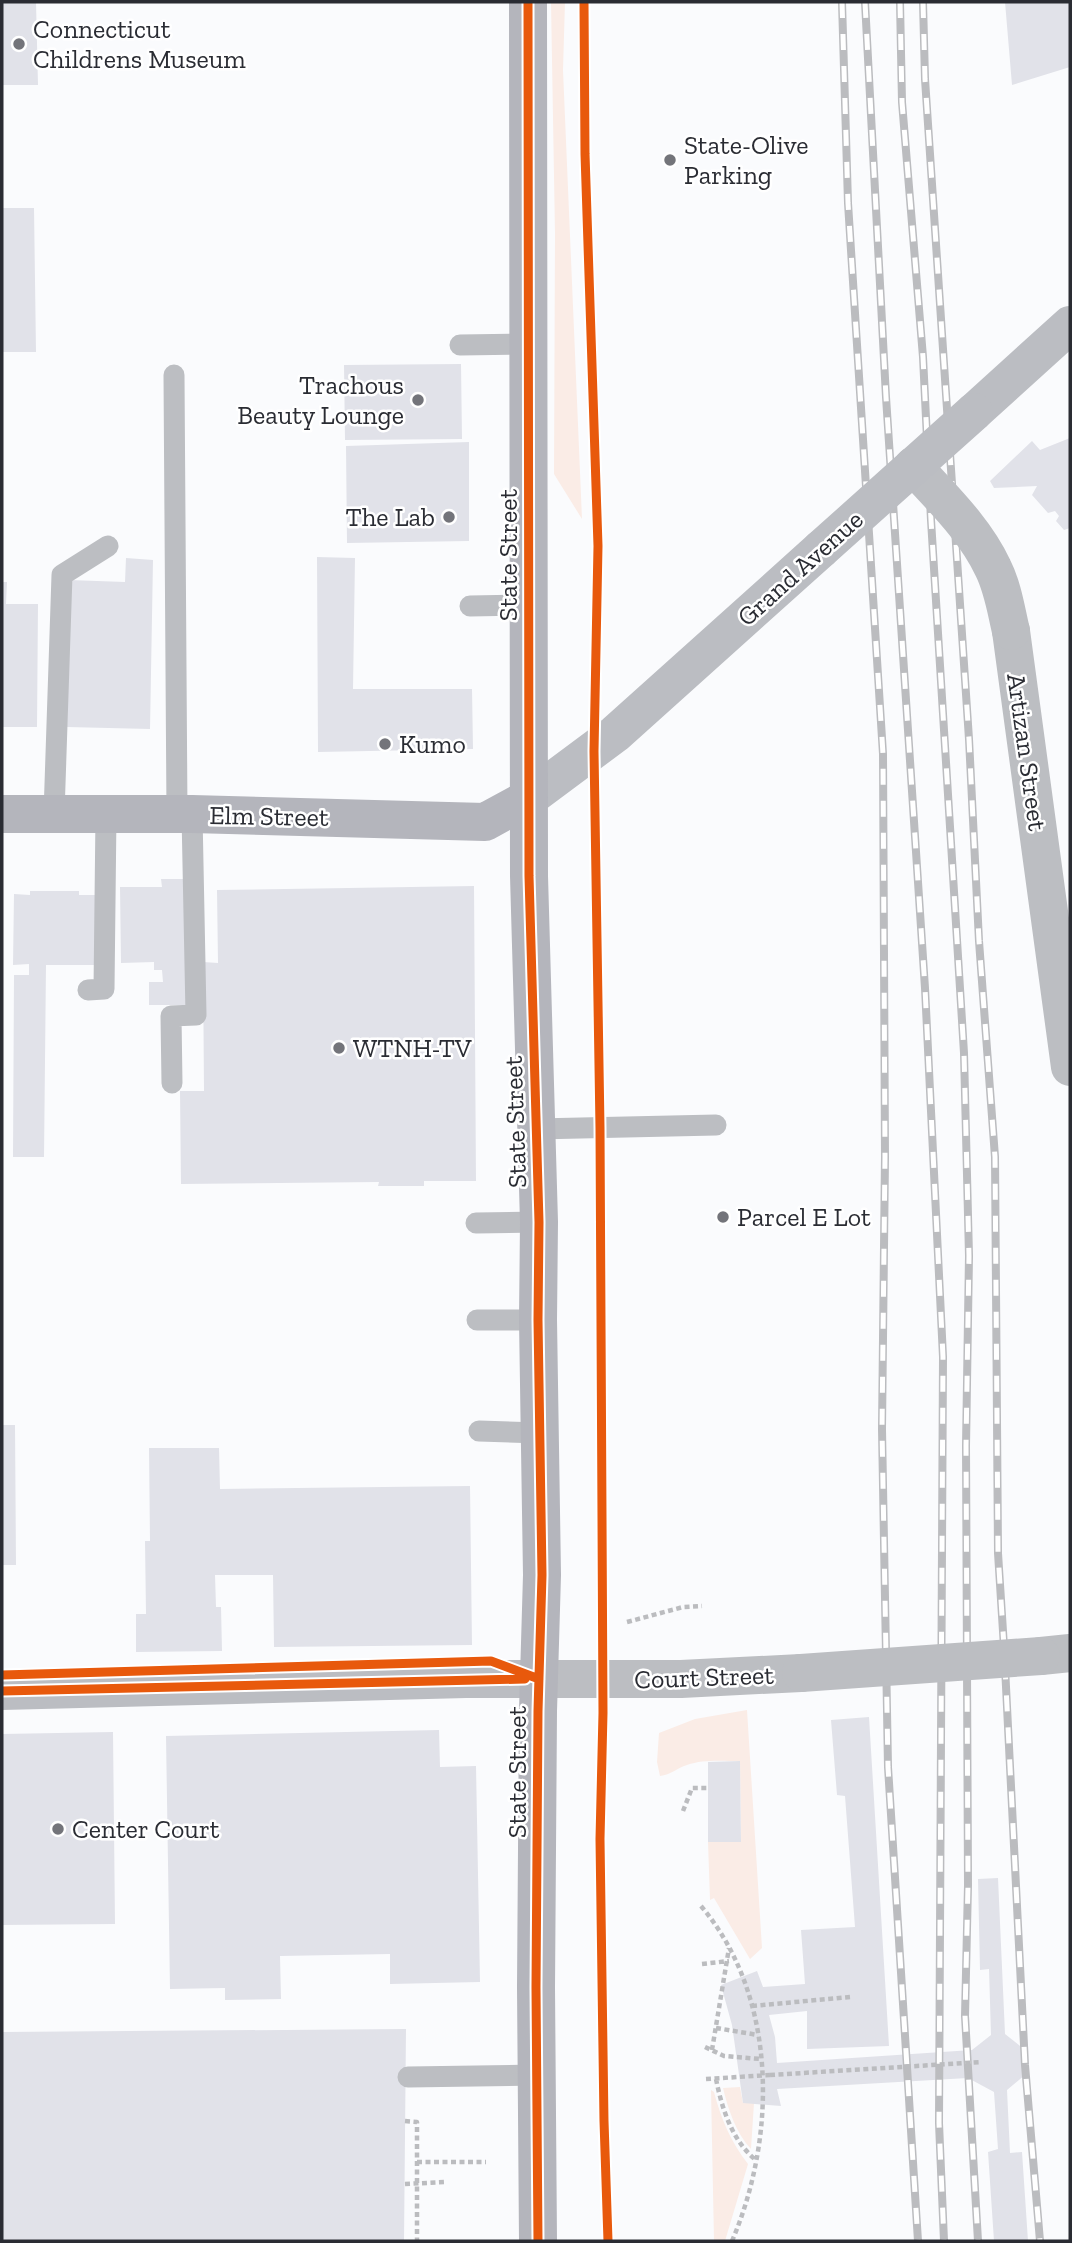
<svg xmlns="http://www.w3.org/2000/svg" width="1072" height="2243" font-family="'Zilla Slab',serif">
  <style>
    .green { fill: #faece6 }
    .building { fill: #e1e2e9 }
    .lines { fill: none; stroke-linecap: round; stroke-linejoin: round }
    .path { stroke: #bbbcbf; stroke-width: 4.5; stroke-dasharray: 5 3.5; stroke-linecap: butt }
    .lane { stroke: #bcbec2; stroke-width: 21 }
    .street { stroke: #bcbec2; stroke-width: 38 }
    .secondary { stroke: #bbbdc2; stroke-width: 38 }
    .primary { stroke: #b4b5bc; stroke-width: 38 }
    .rail-casing { stroke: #bbbcbf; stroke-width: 8 }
    .rail { stroke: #fff; stroke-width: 5; stroke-dasharray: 16; stroke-linecap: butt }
    .path-bridge { stroke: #bbbcbf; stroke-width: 4.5; stroke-dasharray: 5 3.5; stroke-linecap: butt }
    .street-bridge { stroke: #bcbec2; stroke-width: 38 }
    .secondary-bridge { stroke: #bbbdc2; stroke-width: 38 }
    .cycleway-casing { stroke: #fff; stroke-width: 13 }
    .cycleway { stroke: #e8590c; stroke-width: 9 }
    .poi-dot { fill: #73747a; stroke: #fff; stroke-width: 2.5 }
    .labels { text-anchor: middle; stroke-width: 5; stroke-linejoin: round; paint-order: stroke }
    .poi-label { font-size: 26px; fill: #2a2c33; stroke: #fff; text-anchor: start }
    .street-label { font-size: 26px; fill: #2a2c33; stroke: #fff }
  </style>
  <rect width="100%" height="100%" fill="#fafbfd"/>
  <path class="green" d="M 551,2 L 565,2 L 563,70 L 582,519 L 554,474 L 555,234 Z
    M 747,1710 L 762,1948 L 750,1959 L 714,1898 L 710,1900 L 708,1842 L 741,1842 L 740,1761 C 723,1761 703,1759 687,1765 C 677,1768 671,1775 660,1776 L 657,1762 L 659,1733 L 695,1719 Z
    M 740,2087 L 743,2103 L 754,2103 L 751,2149 C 736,2133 728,2109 723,2088 Z
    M 711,2090 L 714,2092 C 721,2119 731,2142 748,2164 L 725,2241 L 714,2241 Z"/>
  <path class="building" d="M 2,2 L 36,2 L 38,85 L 2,85 Z
    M 1005,2 L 1070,2 L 1070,67 L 1012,85 Z
    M 2,208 L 34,208 L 36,352 L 2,352 Z
    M 461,364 L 462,439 L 345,440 L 344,365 Z
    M 1070,438 L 1070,528 L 1064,530 L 1056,521 L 1059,516 L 1055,511 L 1048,513 L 1032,495 L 1037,486 L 994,488 L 990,481 L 1032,441 L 1040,450 Z
    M 469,442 L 469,541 L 347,543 L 346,446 Z
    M 317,557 L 355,558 L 353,689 L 472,689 L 473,749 L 318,752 Z
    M 126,558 L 153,560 L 150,729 L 67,727 L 69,580 L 125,582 Z
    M 2,582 L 7,582 L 6,604 L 38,604 L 37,727 L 2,727 Z
    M 161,879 L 185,879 L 186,1005 L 149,1005 L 149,982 L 163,982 L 162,970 L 154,970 L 154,962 L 121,963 L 120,887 L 162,887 Z
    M 474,886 L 476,1181 L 424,1181 L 424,1186 L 378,1186 L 379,1182 L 181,1184 L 180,1091 L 204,1091 L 203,962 L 218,963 L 217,890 Z
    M 30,891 L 79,891 L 79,895 L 96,895 L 96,965 L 46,965 L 44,1157 L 13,1157 L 14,975 L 29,975 L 29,964 L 13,965 L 14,894 L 30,895 Z
    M 2,1425 L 15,1425 L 16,1565 L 2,1565 Z
    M 149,1448 L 219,1448 L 220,1489 L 470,1486 L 472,1645 L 274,1647 L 273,1575 L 215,1575 L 216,1607 L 221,1607 L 222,1651 L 136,1652 L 136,1614 L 146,1614 L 145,1541 L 150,1541 Z
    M 869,1717 L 889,2046 L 807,2049 L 807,2011 L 769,2015 L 775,2037 L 777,2063 L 972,2050 L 991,2035 L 989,1969 L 980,1970 L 978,1879 L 998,1878 L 1005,2034 L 1024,2049 L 1026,2074 L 1007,2090 L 1010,2153 L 1022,2152 L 1028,2241 L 994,2241 L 988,2152 L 998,2149 L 994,2092 L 968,2078 L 777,2089 L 781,2106 L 743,2103 L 732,2025 L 721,1985 L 757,1971 L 763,1987 L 805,1984 L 801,1930 L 855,1927 L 845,1796 L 837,1795 L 831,1720 Z
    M 439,1730 L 440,1767 L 476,1766 L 480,1982 L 390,1984 L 390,1954 L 280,1956 L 281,1999 L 225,2000 L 225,1988 L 170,1989 L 166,1736 Z
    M 113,1732 L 115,1924 L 2,1925 L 2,1734 Z
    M 740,1761 L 741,1842 L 708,1842 L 708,1762 Z
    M 406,2029 L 404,2241 L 2,2241 L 2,2032 Z"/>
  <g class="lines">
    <path class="path" d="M 627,1622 L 683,1607 L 702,1606
      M 683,1811 L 692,1788 L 708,1788
      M 701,1906 C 778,1997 777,2136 732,2241
      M 702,1964 L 729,1961
      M 752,2006 L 850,1997
      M 716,2028 L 758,2035
      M 705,2047 L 724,2056 L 761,2059
      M 712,2050 L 729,1948
      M 706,2079 L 770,2075
      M 716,2079 C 722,2109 732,2141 757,2161
      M 405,2121 L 417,2122 L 417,2241
      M 417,2162 L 486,2162
      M 405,2184 L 445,2182"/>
    <path class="lane" d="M 460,345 L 529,344
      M 174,375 L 177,815
      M 470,606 L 529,605
      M 54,814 L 62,575 L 108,546
      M 88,990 L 104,989 L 106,814
      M 172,1083 L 171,1016 L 196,1015 L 192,814
      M 536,1129 L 716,1125
      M 476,1223 L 539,1222
      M 477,1320 L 538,1320
      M 479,1431 L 539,1433
      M 408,2077 L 537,2075"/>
    <path class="street" d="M 1011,631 L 1070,1067
      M 1041,1656 L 1070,1653
      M 539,1679 L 681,1679 L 801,1673"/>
    <path class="secondary" d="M 974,412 L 1070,325
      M 529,798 L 615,734 L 821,549
      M 2,1691 L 466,1679 L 539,1679"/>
    <path class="primary" d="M 528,2 L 529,876 L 539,1222 L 538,1320 L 542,1575 L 538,1711 L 536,1987 L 538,2241
      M 2,814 L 192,814 L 485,822 L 529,798"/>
    <g class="rail-casing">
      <path id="rail" d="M 842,2 L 848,203 L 883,754 L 885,1157 L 882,1429 L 888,1767 L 918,2241
        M 865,2 L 886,397 L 925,988 L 943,1357 L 939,2123 L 944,2241
        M 900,2 L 902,102 L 923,357 L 931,520 L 964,1053 L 969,1256 L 966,1446 L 968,1885 L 965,2016 L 978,2241
        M 923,2 L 925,79 L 969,739 L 979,941 L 995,1157 L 998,1553 L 1004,1647 L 1025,2065 L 1040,2241"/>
    </g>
    <use href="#rail" class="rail"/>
    <path class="path-bridge" d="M 770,2075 L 982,2062"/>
    <path class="street-bridge" d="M 913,466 C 941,497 975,529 993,568 C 1003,588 1006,610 1011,631
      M 801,1673 L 1041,1656"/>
    <path class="secondary-bridge" d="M 821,549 L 974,412"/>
    <g class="cycleway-casing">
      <path id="cycleway" d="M 528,2 L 529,876 L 539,1222 L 538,1320 L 542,1575 L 538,1711 L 536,1987 L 538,2241
        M 584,2 L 585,154 L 598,546 L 594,751 L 600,1128 L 603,1713 L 600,1839 L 604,2121 L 608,2241
        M 2,1675 L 491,1661 L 539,1679
        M 2,1691 L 525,1679"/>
    </g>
    <use href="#cycleway" class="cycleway"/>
  </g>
  <g class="poi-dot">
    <circle cx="19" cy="44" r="7"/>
    <circle cx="670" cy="160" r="7"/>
    <circle cx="418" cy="400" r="7"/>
    <circle cx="449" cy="517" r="7"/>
    <circle cx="385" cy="744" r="7"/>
    <circle cx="339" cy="1048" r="7"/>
    <circle cx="723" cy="1217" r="7"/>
    <circle cx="58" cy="1829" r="7"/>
  </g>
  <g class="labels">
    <g class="poi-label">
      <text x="33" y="38">Connecticut<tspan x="33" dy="30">Childrens Museum</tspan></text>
      <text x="684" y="154">State-Olive<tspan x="684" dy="30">Parking</tspan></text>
      <text x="404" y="394" text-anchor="end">Trachous<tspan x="404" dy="30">Beauty Lounge</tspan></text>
      <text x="435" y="526" text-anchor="end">The Lab</text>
      <text x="399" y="753">Kumo</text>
      <text x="353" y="1057">WTNH-TV</text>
      <text x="737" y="1226">Parcel E Lot</text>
      <text x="72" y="1838">Center Court</text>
    </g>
    <g class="street-label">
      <text transform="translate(508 555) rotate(-90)" y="9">State Street</text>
      <text transform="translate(800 568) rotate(-42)" y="9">Grand Avenue</text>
      <text transform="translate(1027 752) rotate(82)" y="9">Artizan Street</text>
      <text transform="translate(269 816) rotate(1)" y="9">Elm Street</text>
      <text transform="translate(515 1122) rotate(-92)" y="9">State Street</text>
      <text transform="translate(704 1677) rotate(-2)" y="9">Court Street</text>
      <text transform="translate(517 1772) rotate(-90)" y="9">State Street</text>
    </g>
  </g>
  <rect width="1072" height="2243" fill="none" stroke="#2a2c33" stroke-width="7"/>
</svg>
